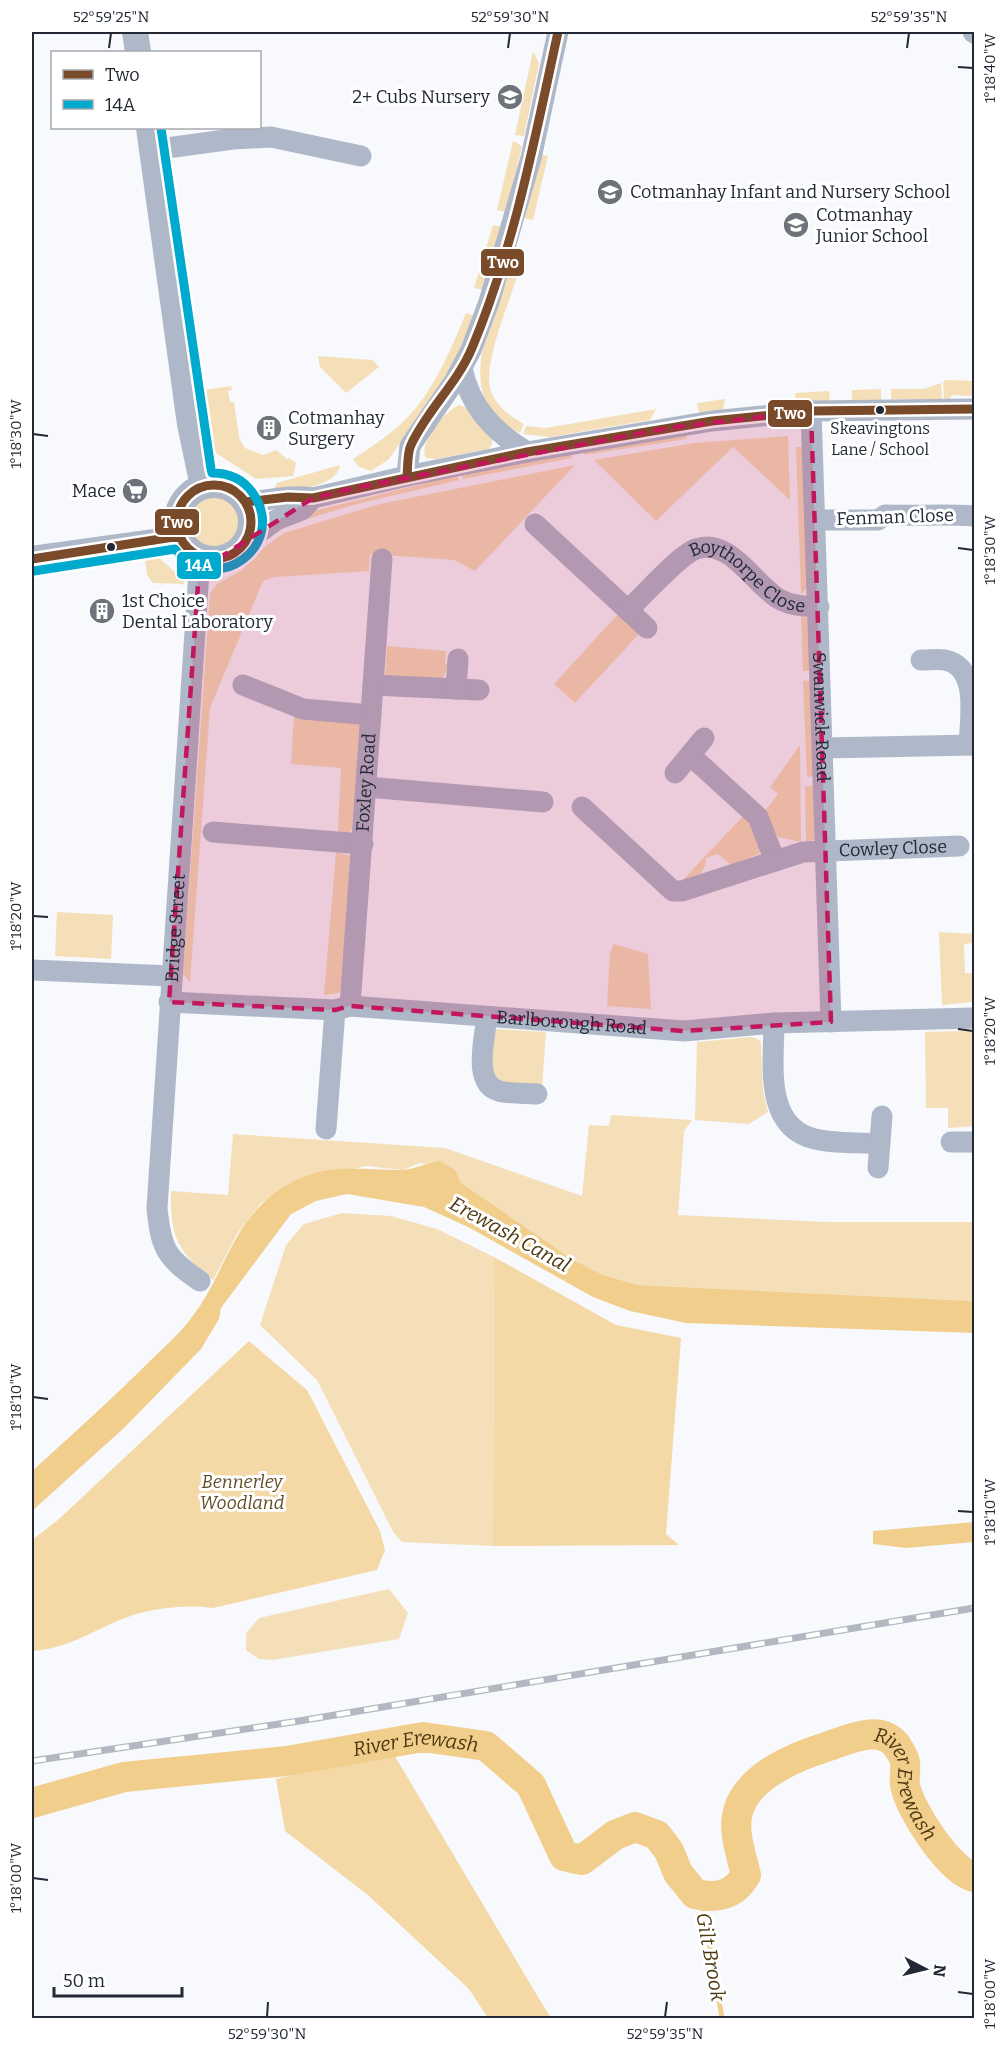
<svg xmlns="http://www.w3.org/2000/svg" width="1006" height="2050" font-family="Bitter,serif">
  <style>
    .green { fill: #f5dfb8 }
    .forest { fill: #f4d8a5 }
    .water { fill: #f2ce8d }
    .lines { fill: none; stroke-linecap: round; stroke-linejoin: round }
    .stream { stroke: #f2ce8d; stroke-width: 5 }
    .river { stroke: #f2ce8d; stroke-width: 30 }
    .minor { stroke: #afb8c8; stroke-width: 21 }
    .tertiary { stroke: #afb8c8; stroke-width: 26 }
    .rail-casing { stroke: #b2b8c1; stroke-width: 7 }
    .rail { stroke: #fff; stroke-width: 4.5; stroke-dasharray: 14; stroke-linecap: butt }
    .bus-1-casing { stroke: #fff; stroke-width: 14 }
    .bus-2-casing { stroke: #fff; stroke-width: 14 }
    .bus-1 { stroke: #7a4b2a; stroke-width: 9 }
    .bus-2 { stroke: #00a9ce; stroke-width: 9 }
    .marked { fill: #c2185b; fill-opacity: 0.2; stroke: #c2185b; stroke-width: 4.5; stroke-dasharray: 12 8; stroke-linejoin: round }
    .ticks { fill: none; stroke: #222935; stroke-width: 2 }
    .bus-dot { fill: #222935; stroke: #fff; stroke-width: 2 }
    .labels { text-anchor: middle; stroke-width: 6; stroke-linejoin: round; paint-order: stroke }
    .bus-label { font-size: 16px; fill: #222935; stroke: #fff }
    .poi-label { font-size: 18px; fill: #222935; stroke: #fff; text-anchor: start }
    .street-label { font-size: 18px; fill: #222935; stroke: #fff }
    .park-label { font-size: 18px; font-style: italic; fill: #634d26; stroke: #fff }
    .water-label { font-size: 20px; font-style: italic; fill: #4d380f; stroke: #fff }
    .line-badge { stroke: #fff; stroke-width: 2 }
    .badge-label { font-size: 16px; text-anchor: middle; font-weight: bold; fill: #fff }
    .neatline { fill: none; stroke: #222935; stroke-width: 2 }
    .ticks-label { font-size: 15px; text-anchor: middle; fill: #222935 }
  </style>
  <rect width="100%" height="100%" fill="#f7f9fc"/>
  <path class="green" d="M 533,51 L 539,63 L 524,136 L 515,135 Z
    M 513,141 L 522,146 L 506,212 L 497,210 Z
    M 539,154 L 548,156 L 533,220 L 524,218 Z
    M 493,225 L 502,227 L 483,290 L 474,288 Z
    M 516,263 L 521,263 C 513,295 484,357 490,388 C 494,405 510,416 524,424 L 520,433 C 448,399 492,321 511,267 Z
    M 466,313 L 474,316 L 457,356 L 434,396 L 388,460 L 371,471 L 359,467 L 353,459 C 371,447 390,435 406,419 C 434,391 451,349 466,313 Z
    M 318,356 L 373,360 L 379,367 L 346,393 L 320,367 Z
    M 946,380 L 974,381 L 974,396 L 952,395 L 949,400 L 944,400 L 943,382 Z
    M 941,383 L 942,400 L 891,399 L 891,389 L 924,389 Z
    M 231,386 L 232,390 L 228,391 L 230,402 L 234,402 L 239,438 L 245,448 L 263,455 L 276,450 L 287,459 L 289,458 L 296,463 L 293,476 L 256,479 L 213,451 L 207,435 L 201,394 L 204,390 Z
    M 881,389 L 881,400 L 852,400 L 852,390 Z
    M 829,391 L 830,401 L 796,403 L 795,393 Z
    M 725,399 L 723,409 L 699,413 L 697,403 Z
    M 460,405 L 467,408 L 492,439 L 492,445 L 488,449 L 436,459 L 426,458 C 417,445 447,408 460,405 Z
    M 656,409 L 650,420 L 550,437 L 523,434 L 526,426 L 546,428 Z
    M 686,434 L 687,439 L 584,455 L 584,450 Z
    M 788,436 L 790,500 L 733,447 L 656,521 L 594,460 L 695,443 Z
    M 796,447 L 805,447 L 807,588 L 801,594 Z
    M 571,452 L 572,458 L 463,479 L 462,474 Z
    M 340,465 C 338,487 291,491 272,493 L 277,483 Z
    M 575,465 L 475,571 L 454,560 L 370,554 L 369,571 L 274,577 L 263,581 L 210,708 L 190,982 L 183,974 L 210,594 L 217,584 L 242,570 L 267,545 L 284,533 L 380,504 Z
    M 457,475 L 459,480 L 353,505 L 294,523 L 302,514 Z
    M187 521a28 28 0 1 1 56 0a28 28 0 1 1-56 0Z
    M 158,557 L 184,580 L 184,584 L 153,583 L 147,575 L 145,559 Z
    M 618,614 L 639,634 L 575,703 L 554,684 Z
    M 801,615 L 807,619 L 811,671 L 803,671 Z
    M 387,646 L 446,651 L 445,664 L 449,664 L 443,678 L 385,678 Z
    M 812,680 L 816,776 L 807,777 L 803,681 Z
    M 294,716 L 361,722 L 352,829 L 348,834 L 338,831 L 341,768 L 291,764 Z
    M 800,745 L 801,842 L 778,837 L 763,814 L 778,794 L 770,787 Z
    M 805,786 L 816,786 L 815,839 L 806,844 Z
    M 745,814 L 761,850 L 759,854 L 731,865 L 718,854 L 706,858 C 706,876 691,879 677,886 Z
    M 336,852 L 352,856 L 343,988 L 338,993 L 324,995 Z
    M 57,912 L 113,915 L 111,959 L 55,956 Z
    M 939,932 L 974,934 L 974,943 L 964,944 L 965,973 L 974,973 L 972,1002 L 942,1005 Z
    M 614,944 L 648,954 L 651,1009 L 607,1006 L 610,953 Z
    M 494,1029 L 546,1032 L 542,1087 L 500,1084 L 490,1072 Z
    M 970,1031 L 974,1035 L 974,1126 L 948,1128 L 948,1108 L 926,1108 L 925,1032 Z
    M 751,1037 L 758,1039 L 761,1043 L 763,1091 L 768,1112 L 749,1124 L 695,1120 L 697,1042 Z
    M 611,1115 L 692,1120 L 684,1131 L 678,1215 L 827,1222 L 974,1222 L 974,1301 L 638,1285 L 603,1275 L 572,1259 L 460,1183 L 455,1170 L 420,1163 L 403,1170 L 366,1166 L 290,1184 L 260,1204 L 237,1234 L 213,1280 C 177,1252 170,1236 171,1191 L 228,1195 L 233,1134 L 445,1148 L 582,1196 L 589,1125 L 609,1126 Z
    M 342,1213 L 391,1216 L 437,1229 L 494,1257 L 493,1546 L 402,1542 L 393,1532 L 317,1380 L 260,1325 L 286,1245 L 304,1224 Z
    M 389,1589 L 408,1613 L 399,1639 L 272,1660 L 259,1659 L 246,1650 L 246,1633 L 259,1618 Z"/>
  <path class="forest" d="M 494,1257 L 616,1325 L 681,1338 L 666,1534 L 679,1545 L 493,1546 Z
    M 249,1341 L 307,1390 L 380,1531 L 385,1550 L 377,1570 L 213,1608 C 188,1605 164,1607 140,1613 C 100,1624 76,1648 32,1651 L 32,1540 L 58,1520 Z
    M 393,1753 L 538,1997 L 551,2018 L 488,2018 L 469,1989 L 369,1896 L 285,1831 L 276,1779 Z"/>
  <path class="water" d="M 440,1161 L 455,1170 L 461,1183 L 572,1259 L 603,1275 L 638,1285 L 974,1301 L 974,1333 L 686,1323 L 630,1311 L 593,1297 L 468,1227 L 424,1207 L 347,1194 L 316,1201 L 291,1214 L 221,1308 L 219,1319 L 201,1349 L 124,1428 L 32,1511 L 32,1471 C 72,1435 113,1398 151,1360 C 164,1347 178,1335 189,1321 C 227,1274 231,1216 289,1184 C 328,1162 359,1170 400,1170 C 412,1170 427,1163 440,1161 Z
    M 974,1522 L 974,1542 L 906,1548 L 873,1544 L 873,1531 Z"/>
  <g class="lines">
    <path class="stream" d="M 701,1895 L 722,2018"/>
    <path class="river" id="s1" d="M 32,1803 L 124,1777 L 287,1761 L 423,1737 L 486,1746 L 531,1785 L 564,1856 L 582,1860 L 615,1835 L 635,1827 L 657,1835 L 669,1851 L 678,1873 L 695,1894 C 718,1899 734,1895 746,1875 C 739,1846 727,1818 748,1792 C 766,1769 798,1756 826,1747 C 848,1740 880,1723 897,1746 C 900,1751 904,1756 905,1762 C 906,1770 904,1778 905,1785 C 909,1809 950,1872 974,1877"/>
    <g class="minor">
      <path d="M 973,32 L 974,33"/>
      <path d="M 152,150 L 233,139 L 271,137 L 361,156"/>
      <path d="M 462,368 C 470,407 494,432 527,452"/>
      <path id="s2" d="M 811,411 L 831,1022"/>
      <path d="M 407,476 L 410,446 L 454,382 L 471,350 L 489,302 L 531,158 L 558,32"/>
      <path d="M 246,502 C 268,501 292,494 313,498 L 407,476 L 527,452 L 712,421 L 811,411 L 974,409"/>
      <path d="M 815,520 L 878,520 L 885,515 C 915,516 944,514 974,516"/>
      <path d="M 535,524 L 647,628"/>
      <path d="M 244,544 L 276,520 L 302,510 L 313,498"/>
      <path id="s3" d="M 628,610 C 643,596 679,555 696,549 C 729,537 754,584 779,599 C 791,606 805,606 819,607"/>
      <path d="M 921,660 C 929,660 938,659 945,660 C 980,667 970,720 969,745"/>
      <path d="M 243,685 L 303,709 L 371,715"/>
      <path d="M 373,685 L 479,690"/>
      <path d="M 456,689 L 458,659"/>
      <path d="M 823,748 L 974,745"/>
      <path d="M 690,755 L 758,817 L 775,861"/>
      <path d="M 675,773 L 704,738"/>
      <path d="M 367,787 L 543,802"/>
      <path id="s4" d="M 582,807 L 673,891 L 682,891 L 803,852 L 959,846"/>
      <path d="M 213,832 L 363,844"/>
      <path d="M 32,970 L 171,976"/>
      <path id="s5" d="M 169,1002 L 335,1010 L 350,1006 L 684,1031 L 774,1023 L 974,1018"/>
      <path id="s6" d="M 350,1006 L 382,559"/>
      <path d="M 487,1017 C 485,1037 472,1084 499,1091 C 510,1094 525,1093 537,1094"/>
      <path d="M 774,1023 C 774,1062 763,1127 815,1139 C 835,1144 859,1142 880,1144"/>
      <path d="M 326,1129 L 335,1010"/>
      <path d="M 951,1142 L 974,1142"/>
      <path d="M 878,1168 L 882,1116"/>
      <path id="s7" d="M 200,1281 C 166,1258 161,1249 157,1208 L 200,556"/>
    </g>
    <path class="tertiary" d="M 135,32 L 138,52
      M 149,128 L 190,424 L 203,486
      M177 522a37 37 0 1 1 74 0a37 37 0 1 1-74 0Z
      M 32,559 L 155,542 L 180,536"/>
    <g class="rail-casing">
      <path id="rail" d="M 32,1761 L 299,1721 L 974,1608"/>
    </g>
    <use href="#rail" class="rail"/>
    <g class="bus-1-casing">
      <path id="bus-1" d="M 407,476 C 408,467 407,453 411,445 C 427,410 457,384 472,348 C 514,248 535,138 558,32
        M177 522a37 37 0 1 1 74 0a37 37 0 1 1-74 0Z
        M 246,502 L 288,497 L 313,498 L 527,452 L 712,421 L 811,411 L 974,409
        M 32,559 L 180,536"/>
    </g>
    <g class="bus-2-casing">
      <path id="bus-2" d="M 34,571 L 175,549 C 216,600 290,544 252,492 C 242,478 228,473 212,473 L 211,469 L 161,128"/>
    </g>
    <use href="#bus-1" class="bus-1"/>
    <use href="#bus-2" class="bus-2"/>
  </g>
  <path class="marked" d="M 811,411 L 831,1022 L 684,1031 L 350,1006 L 335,1010 L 169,1002 L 200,556 L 219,558 L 313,498 L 354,488 L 667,428 Z"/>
  <path class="ticks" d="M 109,48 L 111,33M 508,48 L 510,33M 907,48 L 909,33M 958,67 L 973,68M 33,434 L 48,436M 958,548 L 973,550M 33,916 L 48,917M 958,1029 L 973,1031M 33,1397 L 48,1399M 958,1511 L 973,1512M 33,1878 L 48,1880M 958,1992 L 973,1994M 267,2017 L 268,2002M 665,2017 L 667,2002"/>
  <defs>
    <g id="school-disc" transform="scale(1.35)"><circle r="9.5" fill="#6d727b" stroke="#fff"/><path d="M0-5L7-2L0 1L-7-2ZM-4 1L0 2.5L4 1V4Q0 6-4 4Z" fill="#fff"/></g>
    <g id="building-disc" transform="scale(1.35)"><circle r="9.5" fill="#6d727b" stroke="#fff"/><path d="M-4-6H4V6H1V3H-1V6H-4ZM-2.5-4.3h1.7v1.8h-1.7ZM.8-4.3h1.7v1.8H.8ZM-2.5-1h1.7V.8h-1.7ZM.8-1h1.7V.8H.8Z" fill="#fff"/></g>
    <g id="supermarket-disc" transform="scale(1.35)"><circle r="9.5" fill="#6d727b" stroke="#fff"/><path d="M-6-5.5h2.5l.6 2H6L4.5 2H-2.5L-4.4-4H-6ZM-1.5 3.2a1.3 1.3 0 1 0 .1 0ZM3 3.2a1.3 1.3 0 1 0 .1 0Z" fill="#fff"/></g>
  </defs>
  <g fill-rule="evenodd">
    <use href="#school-disc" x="510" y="97"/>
    <use href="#school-disc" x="610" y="192"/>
    <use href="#school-disc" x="796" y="225"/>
    <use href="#building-disc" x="269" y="428"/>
    <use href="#supermarket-disc" x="135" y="491"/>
    <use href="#building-disc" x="102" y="611"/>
  </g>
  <g class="bus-dot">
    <circle cx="880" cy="410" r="5"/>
    <circle cx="111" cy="547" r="5"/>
  </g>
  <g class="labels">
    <g class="bus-label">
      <text x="880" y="434">Skeavingtons<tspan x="880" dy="21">Lane / School</tspan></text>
    </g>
    <g class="poi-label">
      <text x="490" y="103" text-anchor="end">2+ Cubs Nursery</text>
      <text x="630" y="198">Cotmanhay Infant and Nursery School</text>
      <text x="816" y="221">Cotmanhay<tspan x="816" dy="21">Junior School</tspan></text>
      <text x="288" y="424">Cotmanhay<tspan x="288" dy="21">Surgery</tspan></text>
      <text x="116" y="497" text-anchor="end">Mace</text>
      <text x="122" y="607">1st Choice<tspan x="122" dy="21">Dental Laboratory</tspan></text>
    </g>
    <g class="street-label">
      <text transform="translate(895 517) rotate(-2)" y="6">Fenman Close</text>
      <text dy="6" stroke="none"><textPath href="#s3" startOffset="153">Boythorpe Close</textPath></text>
      <text dy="6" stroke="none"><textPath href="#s2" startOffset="306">Swanwick Road</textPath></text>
      <text dy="6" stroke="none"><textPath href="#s6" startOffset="224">Foxley Road</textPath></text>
      <text dy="6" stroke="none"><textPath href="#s4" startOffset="350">Cowley Close</textPath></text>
      <text dy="6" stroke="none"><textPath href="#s7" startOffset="370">Bridge Street</textPath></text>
      <text dy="6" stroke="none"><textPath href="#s5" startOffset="404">Barlborough Road</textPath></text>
    </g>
    <g class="park-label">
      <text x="242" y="1488">Bennerley<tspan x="242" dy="21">Woodland</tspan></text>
    </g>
    <g class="water-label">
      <text transform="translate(510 1234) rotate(29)" y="7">Erewash Canal</text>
      <text dy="7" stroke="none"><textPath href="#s1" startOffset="390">River Erewash</textPath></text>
      <text dy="7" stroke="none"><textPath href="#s1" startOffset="1126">River Erewash</textPath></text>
      <text transform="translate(711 1957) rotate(80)" y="7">Gilt Brook</text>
    </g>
  </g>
  <g class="line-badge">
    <rect x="480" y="248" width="45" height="29" rx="6" fill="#7a4b2a"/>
    <rect x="767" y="399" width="46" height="29" rx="6" fill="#7a4b2a"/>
    <rect x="154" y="508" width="46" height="28" rx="6" fill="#7a4b2a"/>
    <rect x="176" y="551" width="46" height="29" rx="6" fill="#00a9ce"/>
  </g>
  <g class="badge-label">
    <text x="503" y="268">Two</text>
    <text x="790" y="419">Two</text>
    <text x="177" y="528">Two</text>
    <text x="199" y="571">14A</text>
  </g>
  <rect width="1006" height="2050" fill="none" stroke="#ffffff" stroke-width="66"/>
  <rect x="51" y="51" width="210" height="78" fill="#ffffff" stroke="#a7a9ae" stroke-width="1.5"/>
  <rect x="63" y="70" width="30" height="9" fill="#7a4b2a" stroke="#a7a9ae" stroke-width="1.5"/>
  <text x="105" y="81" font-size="18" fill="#222935">Two</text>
  <rect x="63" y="100" width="30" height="9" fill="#00a9ce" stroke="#a7a9ae" stroke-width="1.5"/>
  <text x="105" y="111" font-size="18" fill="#222935">14A</text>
  <g transform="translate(925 1969) rotate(97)" stroke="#ffffff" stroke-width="4.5" paint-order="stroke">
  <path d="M0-4.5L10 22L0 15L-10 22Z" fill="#222935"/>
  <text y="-9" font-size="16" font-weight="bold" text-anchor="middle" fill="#222935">N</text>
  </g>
  <path d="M54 1987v9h128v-9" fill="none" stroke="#222935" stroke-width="3"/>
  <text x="63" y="1987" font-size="18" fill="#222935" stroke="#ffffff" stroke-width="4.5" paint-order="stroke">50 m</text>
  <rect x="33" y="33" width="940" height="1984" class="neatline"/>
  <g class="ticks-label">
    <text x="111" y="22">52°59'25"N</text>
    <text x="510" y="22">52°59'30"N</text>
    <text x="909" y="22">52°59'35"N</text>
    <text transform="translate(990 68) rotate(-90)" y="5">1°18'40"W</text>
    <text transform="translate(16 434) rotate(-90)" y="5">1°18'30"W</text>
    <text transform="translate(990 550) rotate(-90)" y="5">1°18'30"W</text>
    <text transform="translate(16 916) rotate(-90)" y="5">1°18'20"W</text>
    <text transform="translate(990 1031) rotate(-90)" y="5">1°18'20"W</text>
    <text transform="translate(16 1397) rotate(-90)" y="5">1°18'10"W</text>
    <text transform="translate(990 1512) rotate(-90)" y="5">1°18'10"W</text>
    <text transform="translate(16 1878) rotate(-90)" y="5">1°18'00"W</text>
    <text transform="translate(990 1994) rotate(-90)" y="5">1°18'00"W</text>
    <text x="267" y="2039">52°59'30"N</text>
    <text x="665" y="2039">52°59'35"N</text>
  </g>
</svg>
